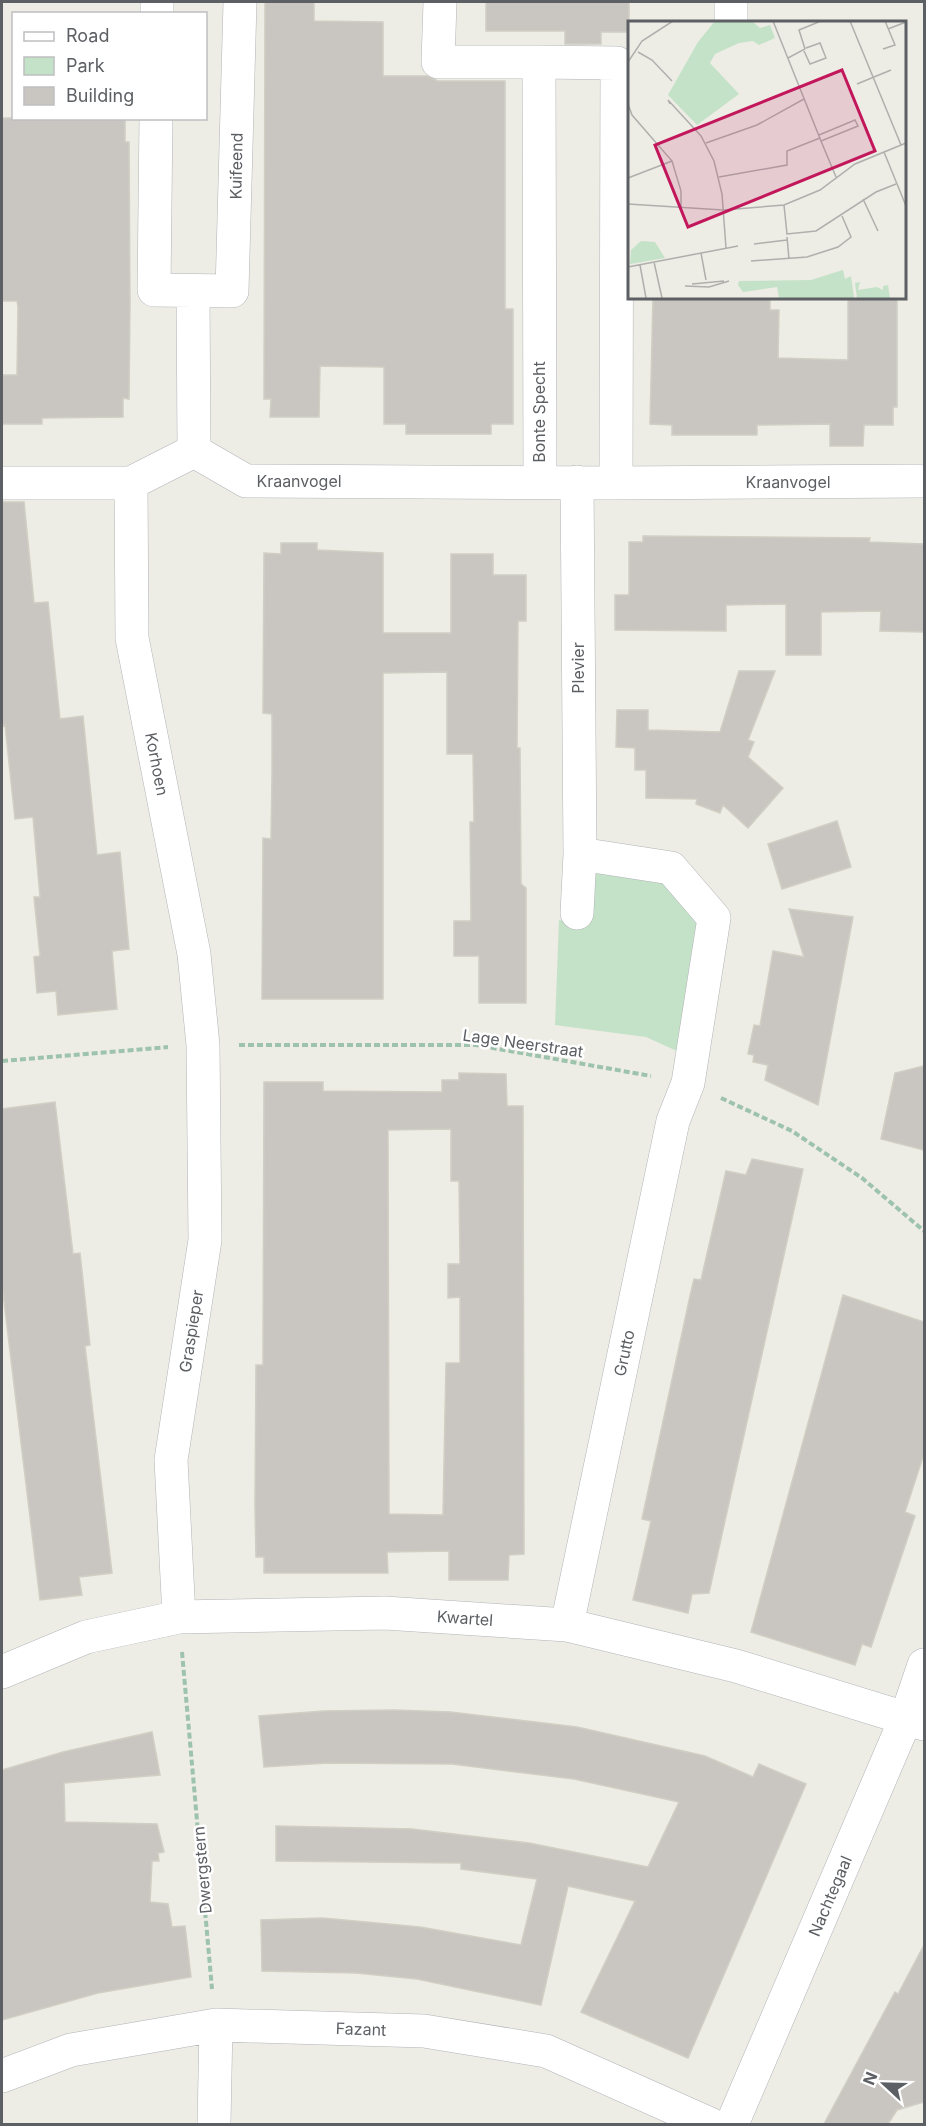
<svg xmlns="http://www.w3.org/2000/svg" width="926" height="2126" font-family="Inter,sans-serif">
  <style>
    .green { fill: #c4e2c7 }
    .building { fill: #c9c6c1; stroke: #d1cec3; stroke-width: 1.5; fill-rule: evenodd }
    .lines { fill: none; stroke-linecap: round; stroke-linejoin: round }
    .minor-casing { stroke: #b2b4b8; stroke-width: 34 }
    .path { stroke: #9dc3ac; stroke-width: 4; stroke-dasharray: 6 3; stroke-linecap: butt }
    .minor { stroke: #fff; stroke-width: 33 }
    .labels { text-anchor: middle; stroke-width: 5; stroke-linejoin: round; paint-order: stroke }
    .street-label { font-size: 16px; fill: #5c5f63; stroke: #fff }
    .inset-road { fill: none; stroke: #afb0ad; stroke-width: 1.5 }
    .view { fill: #c2185b; fill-opacity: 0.15; stroke: #c2185b; stroke-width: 3 }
    .inset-edge { fill: none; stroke: #5c5f63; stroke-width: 3 }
  </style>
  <rect width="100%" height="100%" fill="#edece5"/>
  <path class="green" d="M 592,870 L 678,881 L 695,906 L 700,949 L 679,1052 L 646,1037 L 555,1025 L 559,920 L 588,924 Z"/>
  <path class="building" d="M 265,2 L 314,2 L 314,21 L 383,22 L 383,76 L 427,76 L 438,81 L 505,81 L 505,309 L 513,309 L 513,424 L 491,424 L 491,434 L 406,434 L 406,424 L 384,424 L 384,367 L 320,366 L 319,417 L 270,417 L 271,399 L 264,399 Z
    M 486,2 L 629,2 L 629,32 L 601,32 L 601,44 L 565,44 L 565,31 L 486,31 Z
    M 2,118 L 125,118 L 125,142 L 129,142 L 130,303 L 129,399 L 123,398 L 123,417 L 42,418 L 42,424 L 2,424 L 2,375 L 17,375 L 18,307 L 17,301 L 2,301 Z
    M 653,297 L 770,297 L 770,310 L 779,310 L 778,358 L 848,360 L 848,297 L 897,297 L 897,407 L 893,407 L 893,425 L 864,425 L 863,446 L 830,446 L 830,424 L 757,425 L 757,435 L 672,435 L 672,425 L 650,424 Z
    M 2,502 L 24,502 L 34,603 L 48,602 L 60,719 L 83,716 L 97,855 L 120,852 L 129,949 L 112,951 L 117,1009 L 58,1015 L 56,991 L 37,993 L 34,957 L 40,956 L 34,897 L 40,897 L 33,817 L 15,819 L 5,725 L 2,726 Z
    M 643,536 L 870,538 L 869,542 L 924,544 L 924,632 L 880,631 L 881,611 L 821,612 L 821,655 L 786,655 L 786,604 L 726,605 L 726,631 L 615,630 L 615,595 L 629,595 L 629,542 L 643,542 Z
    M 281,543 L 317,543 L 317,550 L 383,553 L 383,633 L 451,633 L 451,554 L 493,554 L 493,575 L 526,575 L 526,621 L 518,621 L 517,748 L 520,748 L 521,884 L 526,888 L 526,1003 L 479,1003 L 479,956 L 454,956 L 454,921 L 471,921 L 470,822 L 474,822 L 473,754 L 447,754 L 447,672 L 383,673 L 383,999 L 262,999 L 263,838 L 271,839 L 272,776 L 272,714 L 263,713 L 264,553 L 281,554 Z
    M 739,671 L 775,671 L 748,740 L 754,742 L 748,757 L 783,788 L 748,828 L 723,805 L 720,813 L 696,804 L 697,799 L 646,798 L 646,770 L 635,770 L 635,748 L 616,747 L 617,710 L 648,710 L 648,730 L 720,732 Z
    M 837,821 L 851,867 L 782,889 L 768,844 Z
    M 789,909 L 853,917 L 818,1105 L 765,1080 L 768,1065 L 753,1062 L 754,1055 L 748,1054 L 754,1025 L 760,1026 L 773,951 L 804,957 Z
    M 924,1066 L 924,1150 L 881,1139 L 895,1073 Z
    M 459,1073 L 506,1074 L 507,1106 L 523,1106 L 524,1554 L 509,1555 L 508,1580 L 449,1580 L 449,1551 L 387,1552 L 388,1573 L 264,1573 L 264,1557 L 256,1557 L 255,1506 L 256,1365 L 263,1365 L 264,1082 L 323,1082 L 323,1091 L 442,1092 L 442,1080 L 459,1080 ZM 451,1129 L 451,1181 L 459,1181 L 460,1264 L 448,1264 L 448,1298 L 460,1297 L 460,1363 L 446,1363 L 443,1515 L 389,1514 L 388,1130 Z
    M 55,1102 L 73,1254 L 80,1253 L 90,1345 L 85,1346 L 112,1573 L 79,1577 L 82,1595 L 40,1600 L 2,1285 L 2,1109 Z
    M 752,1159 L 803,1169 L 709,1593 L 692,1594 L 688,1613 L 633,1600 L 651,1521 L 642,1519 L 690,1296 L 694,1279 L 701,1280 L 726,1171 L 746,1175 Z
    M 843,1295 L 924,1322 L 924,1454 L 905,1512 L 915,1516 L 871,1647 L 862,1644 L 855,1665 L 751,1632 Z
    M 394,1710 L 450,1712 L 577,1727 L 705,1756 L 753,1777 L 759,1764 L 806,1784 L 688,2058 L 581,2012 L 635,1901 L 568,1886 L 541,2005 L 417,1979 L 356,1973 L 262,1971 L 261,1920 L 322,1918 L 366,1922 L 420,1927 L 521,1945 L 537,1879 L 461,1869 L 461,1863 L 276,1861 L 276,1826 L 412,1829 L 529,1843 L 648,1867 L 679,1802 L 574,1779 L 452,1764 L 328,1763 L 264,1767 L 259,1716 L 324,1711 Z
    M 152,1732 L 160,1775 L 64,1783 L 65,1822 L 157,1824 L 164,1852 L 158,1853 L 159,1861 L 152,1861 L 150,1902 L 168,1904 L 172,1927 L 185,1926 L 191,1977 L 98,1993 L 2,2020 L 2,1770 L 63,1752 Z
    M 924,1945 L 924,2102 L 897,2110 L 888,2124 L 824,2124 L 895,1992 L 898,1994 Z"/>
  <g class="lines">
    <g class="minor-casing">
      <path id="minor" d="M 440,2 L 438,62 L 539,62
        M 731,2 L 731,22
        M 157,14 L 157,2
        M 156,118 L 154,290 L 232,291 L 240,2
        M 193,292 L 194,451
        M 2,483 L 131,483 L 194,451 L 246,481 L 616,483 L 617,63 L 539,62 L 540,481
        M 131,483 L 132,638 L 194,954 L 203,1045 L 205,1240 L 171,1460 L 179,1617
        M 616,483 L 924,481
        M 577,913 L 580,854
        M 567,1625 L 673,1121 L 688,1083 L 714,918 L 671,868 L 580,854 L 577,482
        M 2,1672 L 86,1637 L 179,1617 L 385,1613 L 567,1625 L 736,1666 L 924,1724
        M 2,2076 L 71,2050 L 216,2025 L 424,2031 L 546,2051 L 710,2124
        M 214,2124 L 216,2025
        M 732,2124 L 906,1718 L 924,1665"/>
    </g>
    <path class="path" d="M 239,1045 L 476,1045 L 651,1076
      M 2,1061 L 168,1047
      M 721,1098 L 792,1131 L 862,1178 L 924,1231
      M 182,1652 L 212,1989"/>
    <use href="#minor" class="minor"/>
  </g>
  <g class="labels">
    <g class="street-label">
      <text transform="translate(236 166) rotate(-89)" y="6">Kuifeend</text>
      <text transform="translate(539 412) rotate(-90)" y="6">Bonte Specht</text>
      <text x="299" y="487">Kraanvogel</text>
      <text x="788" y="488">Kraanvogel</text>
      <text transform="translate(578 668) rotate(-90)" y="6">Plevier</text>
      <text transform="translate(157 764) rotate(79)" y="6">Korhoen</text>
      <text transform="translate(523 1043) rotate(8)" y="6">Lage Neerstraat</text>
      <text transform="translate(191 1331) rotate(-81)" y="6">Graspieper</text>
      <text transform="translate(624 1353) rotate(-78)" y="6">Grutto</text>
      <text transform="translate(465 1618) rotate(4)" y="6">Kwartel</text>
      <text transform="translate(202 1870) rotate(-95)" y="6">Dwergstern</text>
      <text transform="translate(830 1896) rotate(-67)" y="6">Nachtegaal</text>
      <text transform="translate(361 2029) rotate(2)" y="6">Fazant</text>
    </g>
  </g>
  <g transform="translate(628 21)">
    <rect width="278" height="278" fill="#edece5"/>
    <path d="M 87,0 L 124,0 L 132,7 L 142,4 L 147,17 L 131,24 L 125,20 L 111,22 L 87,33 L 82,42 L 111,73 L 69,104 L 40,74 L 70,21 ZM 13,220 L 27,221 L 37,237 L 2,243 L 3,229 ZM 215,249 L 217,258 L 223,255 L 226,277 L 151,277 L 149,266 L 115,271 L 110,264 L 111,260 L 183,259 ZM 232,261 L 230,269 L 249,266 L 255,269 L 255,265 L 260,264 L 262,277 L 229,277 L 227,262 Z" fill="#c4e2c7"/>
    <path class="inset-road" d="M 145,0 L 193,120 L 230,105 L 227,99 L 191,114M 222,0 L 273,124M 260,8 L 278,1M 255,28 L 267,24 L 257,0M 176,30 L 182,43 L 198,37 L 192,22 L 178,27M 10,31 L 24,39 L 44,60M 160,37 L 177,28 L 171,9 L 193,0M 0,41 L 14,20 L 45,0M 229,63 L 263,49M 0,83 L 4,94 L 44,140 L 53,170 L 53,189M 42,83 L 40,79 L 73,115 L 86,140 L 94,173 L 98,227M 193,120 L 208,156M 78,122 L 129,104 L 176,78M 256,131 L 278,185M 91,156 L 159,144 L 159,130 L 192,117M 0,157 L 44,140M 235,178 L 250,210M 0,183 L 95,189 L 156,184 L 192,169 L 227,143 L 278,122M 156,184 L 159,213 L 188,210 L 248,171 L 268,163M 159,216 L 161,238M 126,223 L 159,219M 73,232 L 78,259M 123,240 L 179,236 L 210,226 L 223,216 L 214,195M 26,241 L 34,277M 12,244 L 18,277M 0,246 L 110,225M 64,263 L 96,260M 57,265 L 81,266 L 101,260"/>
    <path class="view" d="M 214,49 L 247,130 L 60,206 L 27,124 Z"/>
    <rect width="278" height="278" class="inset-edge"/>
  </g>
  <rect width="926" height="2126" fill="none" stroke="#5c5f63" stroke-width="6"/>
  <rect x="12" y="12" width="195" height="108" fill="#ffffff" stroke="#bebfc1" stroke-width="1.5"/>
  <rect x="24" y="32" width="30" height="9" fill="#ffffff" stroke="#bebfc1" stroke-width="1.5"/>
  <text x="66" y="42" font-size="18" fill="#5c5f63">Road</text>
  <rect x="24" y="57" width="30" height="18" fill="#c4e2c7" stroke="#bebfc1" stroke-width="1.5"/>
  <text x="66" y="72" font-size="18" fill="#5c5f63">Park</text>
  <rect x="24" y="87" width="30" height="18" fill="#c9c6c1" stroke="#bebfc1" stroke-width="1.5"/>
  <text x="66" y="102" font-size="18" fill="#5c5f63">Building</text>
  <g transform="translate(884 2084) rotate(292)" stroke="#ffffff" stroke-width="4.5" paint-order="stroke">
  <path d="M0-4.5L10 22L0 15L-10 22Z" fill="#5c5f63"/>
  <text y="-9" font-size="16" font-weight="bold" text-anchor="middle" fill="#5c5f63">N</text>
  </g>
</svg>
